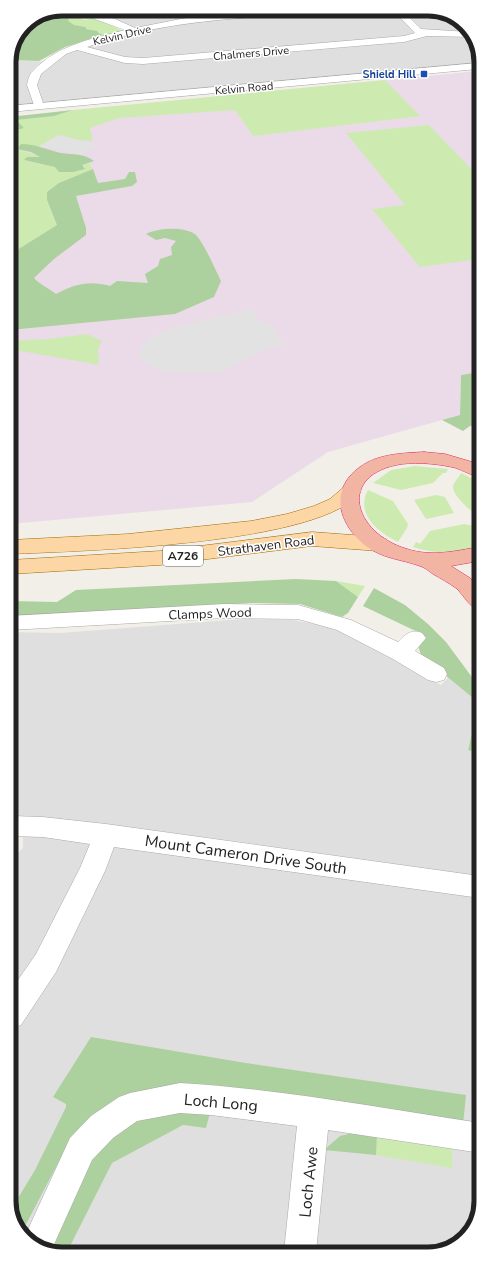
<svg xmlns="http://www.w3.org/2000/svg" width="490" height="1263" font-family="'Nunito Sans',sans-serif">
  <style>
    .residential { fill: #e0dfdf }
    .industrial { fill: #ebdbe8 }
    .grass { fill: #cdebb0 }
    .forest { fill: #add19e }
    .parking { fill: #e2e2e2 }
    .lines { fill: none; stroke-linecap: round; stroke-linejoin: round }
    .minor-casing { stroke: #a9a9a9; stroke-width: 1 }
    .tertiary-casing { stroke: #a9a9a9; stroke-width: 1 }
    .primary-casing { stroke: #a06b00; stroke-width: 1 }
    .trunk-casing { stroke: #dc2a67; stroke-width: 1 }
    .minor { fill: #fff; fill-rule: evenodd }
    .tertiary { fill: #fff; fill-rule: evenodd }
    .primary { fill: #fcd6a4; fill-rule: evenodd }
    .trunk { fill: #f2b4a3; fill-rule: evenodd }
    .transit-dot { fill: #1a4fb4; stroke: #fff; stroke-width: 1.5 }
    .labels { text-anchor: middle; stroke-width: 3; stroke-linejoin: round; paint-order: stroke }
    .far-street-label { font-size: 11px; fill: #222; stroke: #fff }
    .far-transit-label { font-size: 11px; font-weight: bold; fill: #164399; stroke: #fff; text-anchor: end }
    .shield { fill: #fff; stroke: #646464; stroke-width: 1 }
    .shield-label { font-size: 12px; font-weight: bold; fill: #222 }
    .street-label { font-size: 13px; fill: #222; stroke: #fff }
    .near-street-label { font-size: 16px; fill: #222; stroke: #fff }
    .rim { fill: none; stroke: #222; stroke-width: 5 }
  </style>
  <rect width="100%" height="100%" fill="#f2efe9"/>
  <path class="residential" d="M 81,9 L 432,9 L 461,20 L 478,45 L 478,63 L 9,105 L 9,62 L 12,60 L 53,62 L 65,54 L 135,33 L 132,28 Z
    M 255,618 L 292,620 L 333,627 L 441,685 L 449,677 L 479,703 L 468,749 L 480,753 L 481,1201 L 470,1233 L 445,1251 L 58,1254 L 29,1243 L 12,1218 L 11,860 L 23,848 L 23,817 L 11,815 L 10,632 L 60,633 Z"/>
  <path class="industrial" d="M 478,71 L 479,372 L 461,375 L 460,415 L 328,452 L 252,502 L 10,524 L 9,117 Z"/>
  <path class="grass" d="M 68,14 L 85,20 L 93,18 L 101,20 L 121,30 L 120,33 L 101,37 L 100,32 L 86,29 L 86,27 C 82,26 77,26 73,25 C 67,22 62,19 55,17 L 57,15 Z
    M 385,80 L 420,116 L 253,136 L 235,110 L 119,118 L 90,128 L 93,141 L 79,140 L 58,135 L 40,146 L 17,149 L 39,156 L 41,157 L 24,160 C 45,166 64,167 85,168 L 81,165 L 88,163 L 93,169 L 59,183 L 47,200 L 57,225 L 17,250 L 10,258 L 15,217 L 9,217 L 9,132 L 24,128 L 15,120 L 54,116 L 73,110 Z
    M 429,125 L 479,177 L 479,259 L 420,267 L 372,209 L 405,205 L 346,133 Z
    M 87,334 L 102,341 L 98,349 L 99,365 L 10,349 L 10,341 L 48,339 Z
    M 415,466 L 448,469 L 446,473 L 443,473 L 433,483 L 401,490 L 373,483 L 391,470 Z
    M 461,473 L 479,482 L 479,516 C 472,513 452,495 453,486 C 454,482 459,477 461,473 Z
    M 368,490 L 393,501 L 408,524 L 407,528 L 398,542 C 378,532 355,514 368,490 Z
    M 436,495 L 445,497 L 454,513 L 426,519 L 414,500 Z
    M 464,524 L 479,527 L 479,544 C 460,555 434,554 413,547 L 416,542 L 420,544 L 430,531 Z
    M 336,581 L 365,586 L 358,597 Z
    M 377,1135 L 452,1147 L 452,1168 L 376,1155 Z"/>
  <path class="forest" d="M 62,9 L 93,18 C 79,20 71,12 58,15 L 56,17 L 68,18 L 69,19 L 68,21 L 74,25 L 86,27 L 86,29 L 97,31 L 102,35 L 65,47 L 39,61 L 12,60 L 9,62 L 25,24 Z
    M 73,110 L 54,116 L 16,120 L 24,128 L 9,132 L 9,117 Z
    M 21,144 C 36,144 47,150 61,153 C 73,155 84,153 94,161 L 82,165 L 85,169 L 73,172 L 59,172 L 55,167 L 24,160 L 27,157 L 40,157 L 31,152 L 17,149 Z
    M 93,169 L 98,183 L 125,179 L 129,172 L 135,172 L 137,182 L 132,186 L 76,196 L 86,228 L 86,235 L 54,259 L 34,278 C 40,285 49,288 56,294 C 74,284 90,280 110,286 L 117,281 L 148,283 L 145,274 L 158,266 L 160,259 L 172,255 L 171,247 L 176,241 L 165,238 L 156,240 L 146,234 C 158,228 184,226 196,235 C 204,243 216,271 221,281 L 214,297 L 175,314 L 10,330 L 10,258 L 17,250 L 57,225 L 47,200 L 47,192 L 59,183 Z
    M 9,217 L 17,219 L 12,245 L 10,250 Z
    M 479,372 L 479,427 L 470,426 L 463,431 L 442,420 L 460,415 L 461,375 Z
    M 296,579 L 336,581 L 358,597 L 348,613 L 342,617 L 300,604 L 250,603 L 50,617 L 10,615 L 10,601 L 57,602 L 76,590 Z
    M 374,588 L 405,605 L 428,624 L 446,642 L 480,688 L 480,753 L 468,750 L 479,703 L 421,655 L 418,646 L 424,635 L 363,606 Z
    M 91,1037 L 246,1063 L 466,1095 L 463,1125 L 213,1087 L 68,1144 L 22,1232 L 12,1218 L 12,1208 L 35,1170 L 66,1107 L 66,1104 L 53,1097 Z
    M 211,1109 L 206,1128 L 183,1125 L 112,1163 L 66,1254 L 58,1254 L 42,1248 L 90,1155 L 133,1117 Z
    M 358,1132 L 377,1135 L 376,1155 L 324,1150 L 340,1136 Z"/>
  <path class="parking" d="M 58,135 L 79,140 L 96,144 L 83,155 L 40,146 Z
    M 251,309 L 261,323 L 270,323 L 284,346 L 263,350 L 218,373 L 165,372 L 149,365 L 141,358 L 139,353 L 142,349 L 142,345 L 149,338 L 162,332 L 175,327 Z"/>
  <g class="lines">
    <g class="minor-casing">
      <path id="minor" d="M 67,9 L 82,9 L 115,19 L 135,28 L 196,16 L 287,9 L 326,9 L 322,12 C 244,18 162,20 87,47 L 125,57 L 143,58 L 404,36 L 415,33 L 392,9 L 401,9 L 421,29 L 469,32 L 473,37 L 427,36 L 404,42 L 143,64 L 125,63 L 77,50 L 66,54 L 41,74 L 37,85 L 44,106 L 43,108 L 35,108 L 27,85 C 28,81 29,74 33,71 C 57,45 92,39 125,30 Z
        M 224,604 L 298,605 L 351,620 L 398,642 C 406,634 411,629 422,633 L 426,638 L 415,651 L 444,668 L 447,674 L 444,680 L 436,682 L 428,680 L 393,659 L 337,630 L 298,619 L 224,618 L 10,630 L 10,616 Z
        M 11,816 L 43,817 L 106,824 L 480,876 L 480,898 L 114,847 L 105,871 L 56,972 L 21,1025 L 11,1029 L 11,990 L 36,954 L 80,868 L 90,844 L 43,837 L 11,836 Z
        M 180,1083 C 281,1089 381,1108 481,1123 L 481,1153 L 328,1130 L 316,1252 L 284,1252 L 297,1126 L 211,1115 L 180,1113 L 137,1121 L 113,1138 L 92,1160 L 51,1251 L 29,1243 L 25,1236 L 70,1138 L 91,1116 L 119,1097 L 130,1093 Z"/>
    </g>
    <g class="tertiary-casing">
      <path id="tertiary" d="M 478,63 L 478,69 L 9,112 L 9,106 Z"/>
    </g>
    <g class="primary-casing">
      <path id="primary" d="M 351,485 L 358,487 L 361,491 C 325,545 77,551 10,554 L 10,540 L 128,534 L 251,521 L 287,514 L 314,506 L 330,499 L 344,487 Z
        M 312,532 L 379,537 L 386,539 L 389,544 L 386,549 L 379,551 L 312,546 L 160,565 L 10,574 L 10,560 L 160,551 Z"/>
    </g>
    <g class="trunk-casing">
      <path id="trunk" d="M 424,452 L 445,454 L 479,464 L 479,477 C 471,475 464,471 456,468 C 440,464 419,462 402,464 C 336,474 353,533 407,549 C 432,557 455,551 479,547 L 479,561 L 451,566 L 470,578 L 480,588 L 480,610 C 468,607 465,596 456,588 C 449,583 440,578 433,574 C 429,571 424,567 420,566 C 401,559 383,559 366,546 C 339,525 328,490 360,467 C 377,454 403,453 424,452 Z"/>
    </g>
    <use href="#minor" class="minor"/>
    <use href="#tertiary" class="tertiary"/>
    <use href="#primary" class="primary"/>
    <use href="#trunk" class="trunk"/>
  </g>
  <rect class="transit-dot" x="420" y="70" width="8" height="8" rx="2"/>
  <g class="labels">
    <g class="far-street-label">
      <text transform="translate(122 35) rotate(-13)" y="4">Kelvin Drive</text>
      <text transform="translate(251 53) rotate(-5)" y="4">Chalmers Drive</text>
      <text transform="translate(244 88) rotate(-5)" y="4">Kelvin Road</text>
    </g>
    <g class="far-transit-label">
      <text x="416" y="78">Shield Hill</text>
    </g>
    <rect class="shield" x="163" y="546" width="40" height="20" rx="3"/>
    <g class="shield-label">
      <text x="183" y="560">A726</text>
    </g>
    <g class="street-label">
      <text transform="translate(266 545) rotate(-7)" y="5">Strathaven Road</text>
      <text transform="translate(210 613) rotate(-2)" y="5">Clamps Wood</text>
    </g>
    <g class="near-street-label">
      <text transform="translate(246 854) rotate(8)" y="6">Mount Cameron Drive South</text>
      <text transform="translate(221 1102) rotate(5)" y="6">Loch Long</text>
      <text transform="translate(308 1182) rotate(-84)" y="6">Loch Awe</text>
    </g>
  </g>
  <path d="M0 0H490V1263H0ZM62 16H428A46 46 0 0 1 474 62V1201A46 46 0 0 1 428 1247H62A46 46 0 0 1 16 1201V62A46 46 0 0 1 62 16Z" fill="#fff" fill-rule="evenodd"/>
  <path class="rim" d="M62 16H428A46 46 0 0 1 474 62V1201A46 46 0 0 1 428 1247H62A46 46 0 0 1 16 1201V62A46 46 0 0 1 62 16Z"/>
</svg>
